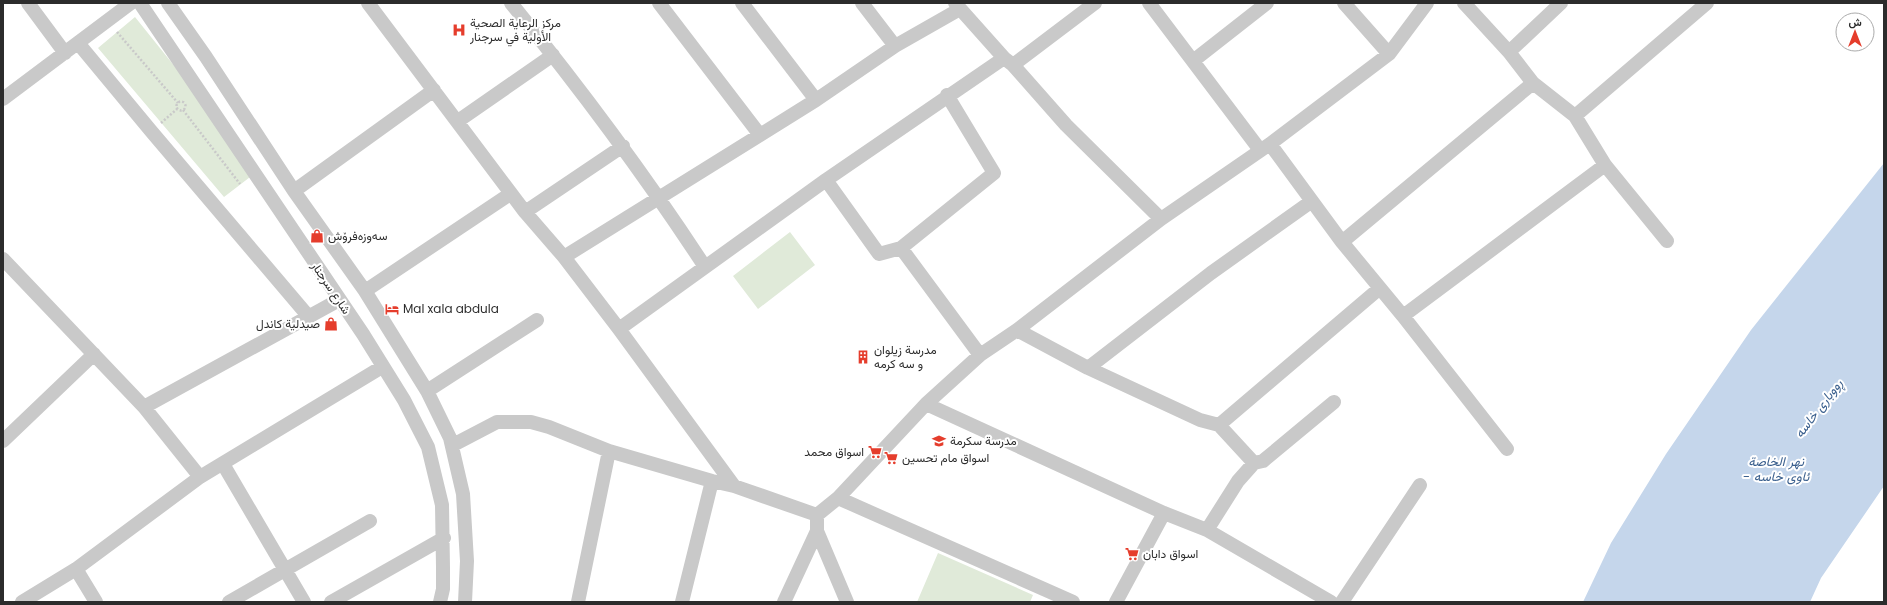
<svg xmlns="http://www.w3.org/2000/svg" width="1887" height="605" font-family="Poppins,Vazirmatn,sans-serif">
  <style>
    .green { fill: #e0ead9 }
    .water { fill: #c5d6eb }
    .lines { fill: none; stroke-linecap: round; stroke-linejoin: round }
    .path { stroke: #c9c9c9; stroke-width: 2.5; stroke-dasharray: 2 2; stroke-linecap: butt }
    .minor { stroke: #c9c9c9; stroke-width: 14 }
    .labels { text-anchor: middle; stroke-width: 4; stroke-linejoin: round; paint-order: stroke }
    .poi-label { font-size: 12px; fill: #2c2c2c; stroke: #fff; text-anchor: start }
    .street-label { font-size: 12px; fill: #2c2c2c; stroke: #fff }
    .water-label { font-size: 13px; font-style: italic; fill: #3b608e; stroke: #fff }
  </style>
  <rect width="100%" height="100%" fill="#fff"/>
  <path class="green" d="M 135,17 L 196,93 L 254,174 L 224,197 L 98,48 Z
    M 790,232 L 815,265 L 758,309 L 733,276 Z
    M 938,553 L 1033,595 L 1030,602 L 917,602 Z"/>
  <path class="water" d="M 1884,163 L 1884,486 L 1821,578 L 1810,602 L 1583,602 L 1611,543 L 1666,454 L 1751,330 Z"/>
  <g class="lines">
    <path class="path" d="M 117,32 L 178,103
      M176.5 106a4.5 4.5 0 1 1 9 0a4.5 4.5 0 1 1-9 0Z
      M 183,110 L 240,184
      M 161,123 L 177,109"/>
    <path class="minor" d="M 28,3 L 65,53
      M 140,3 L 363,334 L 404,400 L 428,447 L 442,505 L 443,567 L 443,589 L 440,602
      M 168,3 L 206,57 L 294,191 L 365,291 L 427,391 L 450,438 L 463,494 L 467,561 L 465,602
      M 368,3 L 525,212 L 564,257 L 619,329 L 734,486
      M 511,3 C 580,88 645,175 705,267
      M 659,3 L 760,135
      M 742,3 L 816,100
      M 862,3 L 895,46
      M 955,3 L 1004,58 L 1013,65 L 1066,125 L 1161,219
      M 1149,3 L 1260,150
      M 1344,3 L 1389,54
      M 1464,3 L 1509,52 L 1533,83 L 1575,116 L 1605,165 L 1667,241
      M 78,43 L 151,131 L 309,317
      M 1509,52 L 1561,3
      M 1193,61 L 1267,3
      M 1013,65 L 1095,3
      M 3,99 L 131,3
      M 1575,116 L 1707,3
      M 458,121 L 553,55
      M 1270,144 L 1342,242 L 1403,316 L 1507,449
      M 826,180 L 879,254 L 901,248 L 994,173 L 947,95
      M 294,191 L 434,90
      M 525,212 L 623,146
      M 1342,242 L 1533,83
      M 901,248 L 980,355
      M 564,257 L 816,100 L 895,46 L 960,9
      M 3,259 L 144,407 L 200,477
      M 365,291 L 510,194
      M 1403,316 L 1605,165
      M 619,329 L 826,180 L 1004,58
      M 1017,330 L 1088,368 L 1200,420 L 1219,425 L 1380,288
      M 1088,368 L 1211,273 L 1312,201
      M 427,391 L 537,320
      M 926,404 L 1164,513 L 1207,530 L 1331,602
      M 144,407 L 339,300
      M 1219,425 L 1254,463 L 1263,461 L 1334,402
      M 3,441 L 94,354
      M 453,445 L 497,422 L 531,422 L 549,427 L 609,451 L 712,481 L 734,486 L 817,515
      M 223,464 L 304,602
      M 838,498 L 1073,602
      M 817,515 L 838,498 L 926,404 L 980,355 L 1017,330 L 1161,219 L 1270,144 L 1389,54 L 1427,3
      M 1207,530 L 1238,481 L 1254,463
      M 817,531 L 847,602
      M 76,569 L 96,602
      M 22,602 L 76,569 L 200,477 L 382,367
      M 229,602 L 370,521
      M 331,602 L 444,538
      M 578,602 L 609,451
      M 682,602 L 712,481
      M 784,602 L 817,531 L 817,515
      M 1116,602 L 1164,513
      M 1342,602 L 1420,485"/>
  </g>
  <defs>
    <g id="hospital-bare" transform="scale(1.08)"><path d="M-5-5h3v3.5h4V-5h3V5h-3V1.5h-4V5h-3Z" fill="#e53d2c" stroke="#fff" stroke-width="2.5" paint-order="stroke"/></g>
    <g id="shop-bare" transform="scale(1.08)"><path d="M-5-2.5h2.3a2.7 3.5 0 0 1 5.4 0H5L5.5 6h-11ZM-1.5-2.5h3a1.5 2.3 0 0 0-3 0Z" fill="#e53d2c" stroke="#fff" stroke-width="2.5" paint-order="stroke"/></g>
    <g id="hotel-bare" transform="scale(1.08)"><path d="M-6-4.5h1.5V1H6V5H4.5V3h-9V5H-6ZM-4 0a1.8 1.8 0 1 1 3.6 0ZM.5 0V-2.5h3Q6-2.5 6 0Z" fill="#e53d2c" stroke="#fff" stroke-width="2.5" paint-order="stroke"/></g>
    <g id="building-bare" transform="scale(1.08)"><path d="M-4-6H4V6H1V3H-1V6H-4ZM-2.5-4.3h1.7v1.8h-1.7ZM.8-4.3h1.7v1.8H.8ZM-2.5-1h1.7V.8h-1.7ZM.8-1h1.7V.8H.8Z" fill="#e53d2c" stroke="#fff" stroke-width="2.5" paint-order="stroke"/></g>
    <g id="school-bare" transform="scale(1.08)"><path d="M0-5L7-2L0 1L-7-2ZM-4 1L0 2.5L4 1V4Q0 6-4 4Z" fill="#e53d2c" stroke="#fff" stroke-width="2.5" paint-order="stroke"/></g>
    <g id="supermarket-bare" transform="scale(1.08)"><path d="M-6-5.5h2.5l.6 2H6L4.5 2H-2.5L-4.4-4H-6ZM-1.5 3.2a1.3 1.3 0 1 0 .1 0ZM3 3.2a1.3 1.3 0 1 0 .1 0Z" fill="#e53d2c" stroke="#fff" stroke-width="2.5" paint-order="stroke"/></g>
  </defs>
  <g fill-rule="evenodd">
    <use href="#hospital-bare" x="459" y="30"/>
    <use href="#shop-bare" x="317" y="236"/>
    <use href="#hotel-bare" x="392" y="309"/>
    <use href="#shop-bare" x="331" y="324"/>
    <use href="#building-bare" x="863" y="357"/>
    <use href="#school-bare" x="939" y="441"/>
    <use href="#supermarket-bare" x="875" y="452"/>
    <use href="#supermarket-bare" x="891" y="458"/>
    <use href="#supermarket-bare" x="1132" y="554"/>
  </g>
  <g class="labels">
    <g class="poi-label">
      <text x="470" y="27">مركز الرعاية الصحية<tspan x="470" dy="14">الأولية في سرجنار</tspan></text>
      <text x="328" y="240">سەوزەفرۆش</text>
      <text x="403" y="313">Mal xala abdula</text>
      <text x="320" y="328" text-anchor="end">صيدلية كاندل</text>
      <text x="874" y="354">مدرسة زيلوان<tspan x="874" dy="14">و سه كرمه</tspan></text>
      <text x="950" y="445">مدرسة سكرمة</text>
      <text x="864" y="456" text-anchor="end">اسواق محمد</text>
      <text x="902" y="462">اسواق مام تحسين</text>
      <text x="1143" y="558">اسواق دابان</text>
    </g>
    <g class="street-label">
      <text transform="translate(331 288) rotate(56)" y="4">شارع سرجنار</text>
    </g>
    <g class="water-label">
      <text transform="translate(1818 408) rotate(-53)" y="5">ڕووباری خاسە</text>
      <text x="1776" y="466">نهر الخاصة<tspan x="1776" dy="15">- ئاوی خاسە</tspan></text>
    </g>
  </g>
  <rect width="1887" height="605" fill="none" stroke="#2c2c2c" stroke-width="8"/>
  <g transform="translate(1855 32)"><circle r="19" fill="#ffffff" stroke="#ababab"/>
  <path d="M0-3L7 15L0 10L-7 15Z" fill="#e53d2c"/>
  <text y="-6" font-size="11" font-weight="bold" text-anchor="middle" fill="#2c2c2c">ش</text>
  </g>
</svg>
